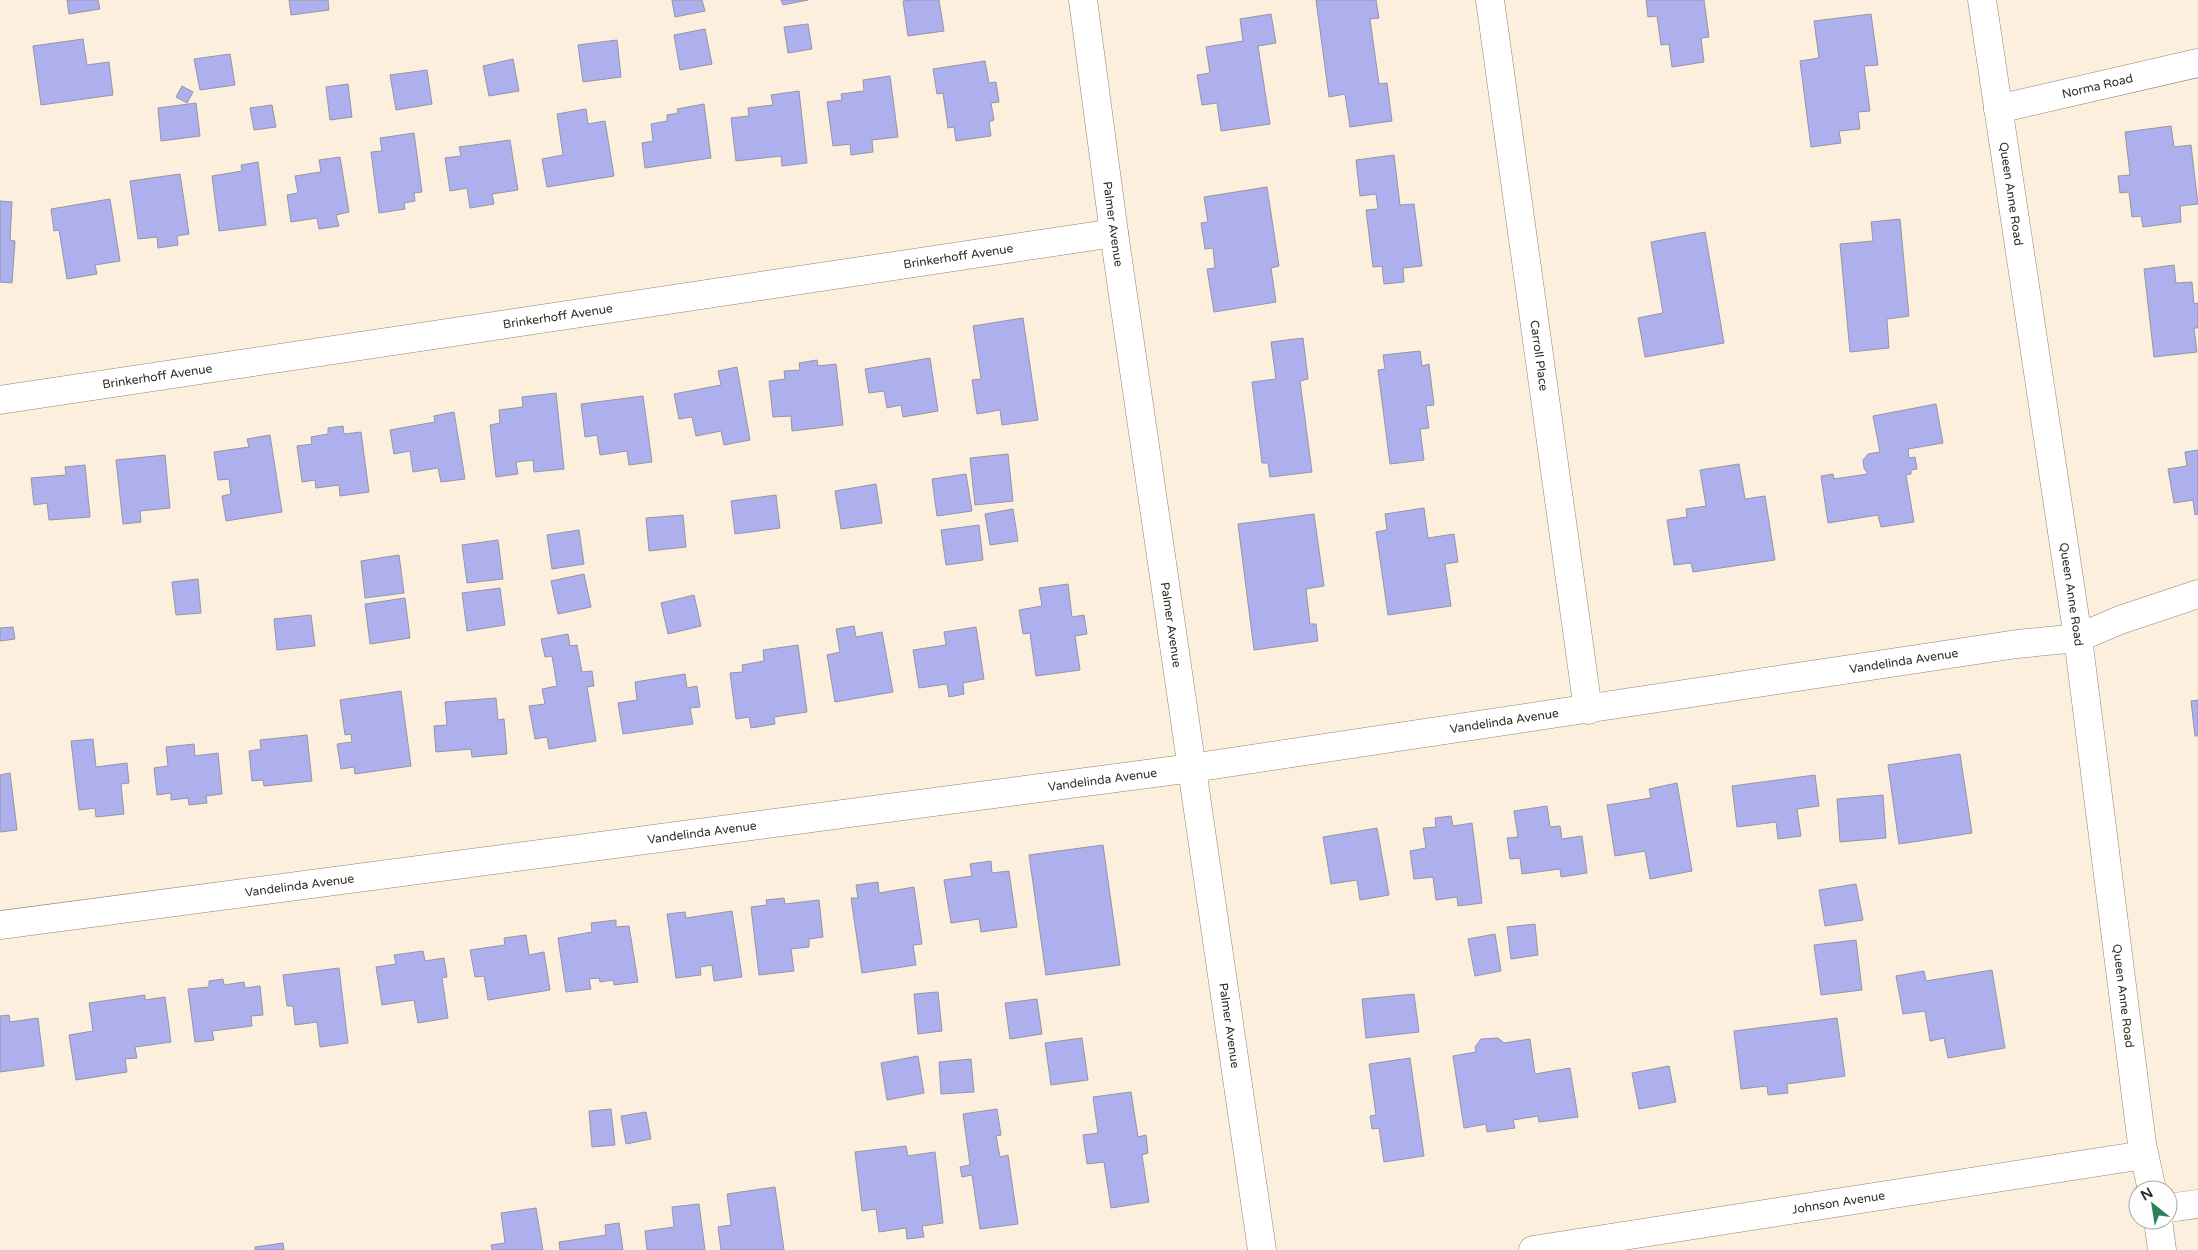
<svg xmlns="http://www.w3.org/2000/svg" width="2198" height="1250" font-family="'Varela Round',sans-serif">
  <style>
    .building { fill: #adb0ed; stroke: #9495a8 }
    .lines { fill: none; stroke-linecap: round; stroke-linejoin: round }
    .minor-casing { stroke: #908574; stroke-width: 29 }
    .minor { stroke: #fff; stroke-width: 28 }
    .labels { text-anchor: middle; stroke-width: 4; stroke-linejoin: round; paint-order: stroke }
    .street-label { font-size: 12px; fill: #2f2b24; stroke: #fefefe }
  </style>
  <rect width="100%" height="100%" fill="#fcefdd"/>
  <path class="building" d="M 67,0 L 98,0 L 100,9 L 69,14 Z
    M 289,0 L 328,0 L 329,10 L 291,15 Z
    M 672,0 L 702,0 L 705,11 L 675,17 Z
    M 781,0 L 808,0 L 783,5 Z
    M 912,0 L 939,0 L 944,31 L 908,36 L 903,1 Z
    M 1316,0 L 1376,0 L 1379,18 L 1370,19 L 1379,84 L 1387,83 L 1392,121 L 1350,127 L 1345,94 L 1329,97 Z
    M 1646,0 L 1704,0 L 1709,37 L 1701,38 L 1704,62 L 1672,67 L 1669,44 L 1661,45 L 1657,16 L 1648,17 Z
    M 1271,14 L 1276,43 L 1258,46 L 1270,124 L 1221,131 L 1217,103 L 1202,105 L 1197,75 L 1210,73 L 1206,47 L 1243,41 L 1240,19 Z
    M 1871,14 L 1878,65 L 1864,66 L 1870,111 L 1858,112 L 1860,129 L 1839,131 L 1841,143 L 1811,147 L 1800,61 L 1819,58 L 1814,21 Z
    M 808,24 L 812,49 L 788,53 L 784,27 Z
    M 705,29 L 712,64 L 680,70 L 674,35 Z
    M 83,39 L 87,65 L 109,62 L 113,95 L 41,105 L 33,46 Z
    M 617,40 L 621,77 L 583,82 L 578,45 Z
    M 230,54 L 235,85 L 200,90 L 194,59 Z
    M 513,59 L 519,91 L 489,96 L 483,66 Z
    M 985,61 L 989,83 L 996,82 L 999,102 L 991,103 L 994,120 L 989,122 L 991,136 L 956,141 L 954,127 L 948,128 L 943,93 L 937,94 L 933,69 Z
    M 427,70 L 432,104 L 396,110 L 390,75 Z
    M 890,76 L 898,137 L 872,140 L 873,152 L 851,155 L 850,144 L 833,146 L 827,102 L 842,100 L 841,94 L 864,91 L 863,80 Z
    M 348,84 L 352,117 L 330,120 L 326,87 Z
    M 182,86 L 193,92 L 187,103 L 176,97 Z
    M 799,91 L 807,163 L 782,166 L 781,156 L 736,161 L 731,118 L 749,116 L 748,108 L 773,105 L 771,95 Z
    M 196,103 L 200,136 L 161,141 L 158,108 Z
    M 704,104 L 711,158 L 645,168 L 642,143 L 653,141 L 651,124 L 667,121 L 667,115 L 678,113 L 677,109 Z
    M 272,105 L 276,127 L 254,130 L 250,108 Z
    M 586,109 L 588,124 L 605,121 L 614,176 L 547,187 L 542,159 L 563,155 L 557,114 Z
    M 2171,126 L 2174,147 L 2191,145 L 2198,204 L 2180,206 L 2181,222 L 2143,227 L 2141,216 L 2132,217 L 2129,192 L 2120,193 L 2118,176 L 2130,175 L 2125,132 Z
    M 414,133 L 422,192 L 414,193 L 415,201 L 404,203 L 405,209 L 379,213 L 371,152 L 382,151 L 380,138 Z
    M 510,140 L 518,190 L 492,194 L 494,204 L 470,208 L 467,188 L 450,191 L 445,158 L 461,156 L 459,147 Z
    M 1394,155 L 1400,205 L 1414,204 L 1422,266 L 1403,268 L 1404,282 L 1384,284 L 1382,266 L 1373,267 L 1366,210 L 1378,209 L 1376,194 L 1360,196 L 1356,160 Z
    M 340,157 L 349,212 L 336,215 L 339,226 L 319,229 L 317,218 L 291,222 L 287,195 L 298,193 L 295,176 L 321,172 L 319,160 Z
    M 258,162 L 266,225 L 219,231 L 212,176 L 242,171 L 241,165 Z
    M 180,174 L 189,234 L 177,236 L 178,245 L 158,248 L 157,237 L 138,239 L 130,181 Z
    M 1267,187 L 1279,266 L 1271,268 L 1276,302 L 1214,312 L 1207,269 L 1215,268 L 1213,248 L 1205,249 L 1201,223 L 1208,222 L 1204,197 Z
    M 110,199 L 120,261 L 95,265 L 97,274 L 67,279 L 59,230 L 54,231 L 51,209 Z
    M 0,201 L 12,202 L 10,240 L 15,241 L 12,283 L 0,282 Z
    M 1900,219 L 1909,316 L 1887,319 L 1889,348 L 1850,352 L 1840,244 L 1873,241 L 1871,222 Z
    M 1705,232 L 1724,343 L 1645,357 L 1638,318 L 1663,313 L 1651,242 Z
    M 2174,265 L 2176,283 L 2192,282 L 2194,304 L 2198,303 L 2198,328 L 2194,328 L 2197,352 L 2154,357 L 2144,269 Z
    M 1023,318 L 1038,420 L 1002,425 L 1000,410 L 977,414 L 972,380 L 981,379 L 973,326 Z
    M 1303,338 L 1308,379 L 1300,381 L 1312,472 L 1270,477 L 1268,463 L 1262,463 L 1252,382 L 1276,379 L 1271,342 Z
    M 1420,351 L 1422,366 L 1429,364 L 1434,405 L 1426,406 L 1429,428 L 1420,429 L 1424,460 L 1390,464 L 1378,370 L 1385,369 L 1383,355 Z
    M 930,358 L 938,411 L 903,417 L 901,405 L 887,408 L 884,391 L 869,393 L 865,369 Z
    M 817,360 L 818,366 L 836,364 L 843,425 L 792,431 L 791,416 L 773,417 L 769,381 L 785,379 L 784,371 L 800,370 L 799,363 Z
    M 737,367 L 750,440 L 724,445 L 721,431 L 696,436 L 692,417 L 679,419 L 674,394 L 721,385 L 718,371 Z
    M 556,393 L 564,469 L 534,472 L 533,460 L 516,462 L 518,474 L 496,477 L 490,425 L 500,423 L 499,410 L 523,407 L 522,397 Z
    M 643,396 L 652,462 L 629,465 L 627,451 L 600,455 L 597,435 L 585,437 L 581,404 Z
    M 1936,404 L 1943,443 L 1908,449 L 1909,458 L 1915,457 L 1917,469 L 1911,470 L 1911,474 L 1906,475 L 1914,522 L 1881,527 L 1878,515 L 1828,523 L 1821,476 L 1833,474 L 1834,479 L 1868,474 L 1864,468 L 1863,460 L 1868,454 L 1880,452 L 1873,416 Z
    M 454,412 L 465,479 L 441,482 L 438,468 L 413,472 L 410,451 L 394,454 L 390,430 L 435,422 L 434,416 Z
    M 343,426 L 344,434 L 361,432 L 369,492 L 340,496 L 339,485 L 316,488 L 315,480 L 302,482 L 297,446 L 312,444 L 311,437 L 328,434 L 328,428 Z
    M 270,435 L 282,512 L 226,521 L 222,496 L 231,494 L 229,479 L 218,480 L 214,452 L 249,447 L 247,439 Z
    M 2198,450 L 2198,514 L 2195,515 L 2193,500 L 2174,503 L 2168,469 L 2187,466 L 2185,452 Z
    M 1008,454 L 1013,501 L 975,505 L 970,458 Z
    M 165,455 L 170,508 L 140,511 L 141,522 L 123,524 L 116,460 Z
    M 1739,464 L 1745,499 L 1765,496 L 1775,560 L 1693,572 L 1691,563 L 1674,565 L 1667,520 L 1687,517 L 1686,509 L 1706,506 L 1700,470 Z
    M 85,465 L 90,517 L 49,520 L 47,503 L 34,505 L 31,478 L 66,475 L 65,467 Z
    M 966,474 L 972,511 L 937,516 L 932,479 Z
    M 876,484 L 882,523 L 841,529 L 835,491 Z
    M 776,495 L 780,528 L 735,534 L 731,501 Z
    M 1424,508 L 1428,538 L 1454,534 L 1458,562 L 1445,564 L 1451,606 L 1388,615 L 1376,532 L 1387,530 L 1385,514 Z
    M 1013,509 L 1018,541 L 990,545 L 985,514 Z
    M 1314,514 L 1324,586 L 1306,589 L 1310,624 L 1316,624 L 1318,641 L 1254,650 L 1238,524 Z
    M 683,515 L 686,547 L 649,551 L 646,518 Z
    M 979,525 L 983,560 L 946,565 L 941,530 Z
    M 579,530 L 584,564 L 552,569 L 547,535 Z
    M 498,540 L 503,579 L 467,583 L 462,545 Z
    M 399,555 L 404,593 L 365,598 L 361,561 Z
    M 584,574 L 591,607 L 558,614 L 551,581 Z
    M 198,579 L 201,613 L 176,615 L 172,582 Z
    M 1068,584 L 1072,617 L 1084,615 L 1087,634 L 1075,636 L 1080,670 L 1036,676 L 1030,633 L 1023,634 L 1019,610 L 1042,606 L 1039,588 Z
    M 500,588 L 505,625 L 467,631 L 462,593 Z
    M 694,595 L 701,626 L 668,634 L 661,603 Z
    M 405,598 L 410,638 L 370,644 L 365,604 Z
    M 311,615 L 315,646 L 277,650 L 274,619 Z
    M 854,626 L 856,637 L 882,632 L 893,692 L 835,702 L 827,655 L 840,652 L 836,629 Z
    M 13,627 L 15,639 L 0,641 L 0,628 Z
    M 976,627 L 984,679 L 963,683 L 964,694 L 949,697 L 947,684 L 919,688 L 913,650 L 946,645 L 944,632 Z
    M 568,634 L 570,646 L 577,645 L 582,672 L 592,671 L 594,686 L 587,687 L 596,741 L 549,749 L 547,737 L 535,739 L 529,706 L 545,704 L 542,689 L 557,686 L 552,656 L 545,657 L 541,639 Z
    M 798,645 L 807,712 L 774,717 L 775,724 L 751,728 L 749,717 L 736,719 L 730,673 L 743,672 L 742,665 L 764,661 L 763,650 Z
    M 685,674 L 687,688 L 697,686 L 700,707 L 690,708 L 693,724 L 623,734 L 618,703 L 637,700 L 635,682 Z
    M 401,691 L 411,766 L 355,774 L 354,767 L 341,769 L 337,744 L 352,742 L 351,734 L 345,735 L 340,700 Z
    M 496,698 L 498,720 L 504,719 L 507,754 L 472,757 L 471,749 L 436,752 L 434,726 L 447,725 L 445,702 Z
    M 2198,700 L 2198,736 L 2195,736 L 2191,701 Z
    M 307,735 L 312,781 L 264,786 L 263,780 L 252,781 L 249,751 L 261,749 L 260,740 Z
    M 93,739 L 96,767 L 127,763 L 129,783 L 121,784 L 124,814 L 96,817 L 95,808 L 79,810 L 71,741 Z
    M 194,744 L 195,756 L 218,753 L 222,794 L 206,796 L 207,803 L 189,805 L 188,798 L 171,800 L 171,793 L 157,795 L 154,768 L 168,766 L 166,747 Z
    M 1960,754 L 1972,833 L 1899,844 L 1888,765 Z
    M 10,773 L 17,830 L 0,832 L 0,775 Z
    M 1815,775 L 1819,806 L 1797,809 L 1801,836 L 1778,839 L 1776,822 L 1737,827 L 1732,786 Z
    M 1677,783 L 1692,871 L 1650,879 L 1645,851 L 1615,856 L 1607,805 L 1651,798 L 1649,789 Z
    M 1883,795 L 1886,838 L 1840,842 L 1837,799 Z
    M 1547,806 L 1550,827 L 1560,826 L 1562,839 L 1582,836 L 1587,873 L 1561,877 L 1560,869 L 1522,874 L 1520,858 L 1510,859 L 1507,838 L 1518,837 L 1514,811 Z
    M 1451,816 L 1453,826 L 1472,823 L 1482,903 L 1458,906 L 1457,897 L 1436,900 L 1433,877 L 1414,879 L 1410,851 L 1426,848 L 1423,828 L 1436,827 L 1435,818 Z
    M 1377,828 L 1389,895 L 1360,900 L 1357,880 L 1331,884 L 1323,837 Z
    M 1103,845 L 1120,965 L 1046,975 L 1029,855 Z
    M 991,861 L 992,873 L 1009,871 L 1017,927 L 981,932 L 979,919 L 951,923 L 944,880 L 972,876 L 970,864 Z
    M 878,882 L 879,893 L 914,887 L 922,944 L 913,945 L 916,965 L 862,973 L 851,898 L 858,898 L 856,885 Z
    M 1856,884 L 1863,920 L 1825,926 L 1819,890 Z
    M 784,898 L 785,904 L 819,900 L 823,937 L 809,939 L 809,947 L 791,949 L 794,971 L 759,975 L 751,907 L 767,905 L 766,900 Z
    M 732,911 L 742,977 L 714,981 L 712,965 L 700,967 L 701,975 L 676,978 L 667,914 L 685,912 L 686,918 Z
    M 616,920 L 616,927 L 629,926 L 638,982 L 614,985 L 613,980 L 600,982 L 599,978 L 589,979 L 591,989 L 566,992 L 558,938 L 592,932 L 591,923 Z
    M 1535,924 L 1538,955 L 1511,959 L 1507,927 Z
    M 1495,934 L 1501,971 L 1475,976 L 1468,939 Z
    M 526,935 L 529,955 L 544,952 L 550,990 L 488,1000 L 484,976 L 475,977 L 470,950 L 505,945 L 504,938 Z
    M 1856,940 L 1862,990 L 1821,995 L 1814,945 Z
    M 423,951 L 425,961 L 444,958 L 447,977 L 442,978 L 448,1018 L 418,1023 L 414,1000 L 382,1005 L 376,967 L 396,964 L 394,955 Z
    M 339,968 L 348,1043 L 320,1047 L 317,1022 L 295,1025 L 293,1006 L 287,1006 L 283,975 Z
    M 1992,970 L 2005,1048 L 1948,1058 L 1944,1038 L 1930,1041 L 1925,1011 L 1903,1014 L 1896,976 L 1924,971 L 1926,981 Z
    M 223,979 L 224,985 L 244,982 L 245,988 L 260,986 L 263,1015 L 251,1016 L 252,1026 L 212,1031 L 214,1040 L 195,1042 L 188,989 L 209,987 L 209,981 Z
    M 938,992 L 942,1031 L 918,1034 L 914,994 Z
    M 1414,994 L 1419,1032 L 1366,1038 L 1362,999 Z
    M 145,995 L 145,1000 L 165,997 L 171,1042 L 135,1047 L 137,1058 L 125,1059 L 127,1072 L 76,1080 L 69,1035 L 93,1031 L 89,1003 Z
    M 1037,999 L 1042,1034 L 1010,1039 L 1005,1003 Z
    M 9,1015 L 10,1022 L 38,1018 L 44,1066 L 0,1072 L 0,1016 Z
    M 1837,1018 L 1845,1076 L 1787,1084 L 1788,1093 L 1768,1095 L 1767,1086 L 1741,1089 L 1734,1031 Z
    M 1082,1038 L 1088,1080 L 1051,1085 L 1045,1043 Z
    M 1498,1038 L 1504,1043 L 1530,1039 L 1535,1074 L 1570,1068 L 1578,1117 L 1539,1122 L 1538,1116 L 1513,1120 L 1515,1128 L 1487,1132 L 1486,1124 L 1464,1128 L 1453,1056 L 1476,1052 L 1475,1047 L 1481,1039 Z
    M 918,1056 L 924,1093 L 887,1100 L 881,1063 Z
    M 1410,1058 L 1424,1156 L 1384,1162 L 1379,1128 L 1372,1129 L 1370,1116 L 1376,1115 L 1369,1064 Z
    M 971,1059 L 974,1092 L 941,1094 L 939,1062 Z
    M 1669,1066 L 1676,1102 L 1639,1109 L 1632,1073 Z
    M 1131,1092 L 1138,1137 L 1146,1135 L 1148,1153 L 1142,1155 L 1149,1202 L 1111,1208 L 1104,1162 L 1087,1164 L 1083,1135 L 1098,1133 L 1093,1097 Z
    M 611,1109 L 615,1145 L 592,1147 L 589,1111 Z
    M 997,1109 L 1001,1135 L 996,1136 L 1000,1157 L 1008,1155 L 1018,1224 L 980,1229 L 972,1175 L 962,1177 L 960,1167 L 970,1165 L 963,1114 Z
    M 646,1112 L 651,1139 L 626,1144 L 621,1116 Z
    M 906,1146 L 908,1156 L 935,1152 L 943,1223 L 922,1226 L 924,1237 L 907,1239 L 906,1228 L 879,1232 L 876,1209 L 862,1211 L 855,1152 Z
    M 775,1187 L 784,1250 L 721,1250 L 718,1227 L 731,1225 L 727,1194 Z
    M 699,1204 L 705,1250 L 647,1250 L 645,1231 L 674,1227 L 672,1207 Z
    M 536,1208 L 543,1250 L 492,1250 L 491,1245 L 505,1243 L 501,1213 Z
    M 619,1223 L 623,1250 L 560,1250 L 559,1242 L 606,1235 L 605,1225 Z
    M 283,1243 L 284,1250 L 255,1250 L 255,1247 Z"/>
  <g class="lines">
    <g class="minor-casing">
      <g id="minor">
        <path id="s1" d="M 1083,0 L 1114,233 L 1262,1250"/>
        <path id="s2" d="M 1490,0 L 1588,710"/>
        <path id="s3" d="M 1982,0 L 2078,638 L 2142,1144 L 2152,1190"/>
        <path id="s4" d="M 1998,109 L 2198,63"/>
        <path id="s5" d="M 0,400 L 1114,233"/>
        <path id="s6" d="M 0,925 L 1192,768 L 2017,644 L 2078,638 L 2120,620 L 2198,594"/>
        <path d="M 2168,1208 L 2198,1204"/>
        <path d="M 2158,1220 L 2162,1250"/>
        <path id="s7" d="M 1533,1250 L 2144,1155"/>
      </g>
    </g>
    <use href="#minor" class="minor"/>
  </g>
  <g class="labels">
    <g class="street-label">
      <text dy="4" stroke="none"><textPath href="#s4" startOffset="102">Norma Road</textPath></text>
      <text dy="4" stroke="none"><textPath href="#s3" startOffset="196">Queen Anne Road</textPath></text>
      <text dy="4" stroke="none"><textPath href="#s1" startOffset="226">Palmer Avenue</textPath></text>
      <text dy="4" stroke="none"><textPath href="#s5" startOffset="969">Brinkerhoff Avenue</textPath></text>
      <text dy="4" stroke="none"><textPath href="#s5" startOffset="564">Brinkerhoff Avenue</textPath></text>
      <text dy="4" stroke="none"><textPath href="#s2" startOffset="359">Carroll Place</textPath></text>
      <text dy="4" stroke="none"><textPath href="#s5" startOffset="159">Brinkerhoff Avenue</textPath></text>
      <text dy="4" stroke="none"><textPath href="#s3" startOffset="601">Queen Anne Road</textPath></text>
      <text dy="4" stroke="none"><textPath href="#s1" startOffset="631">Palmer Avenue</textPath></text>
      <text dy="4" stroke="none"><textPath href="#s6" startOffset="1922">Vandelinda Avenue</textPath></text>
      <text dy="4" stroke="none"><textPath href="#s6" startOffset="1518">Vandelinda Avenue</textPath></text>
      <text dy="4" stroke="none"><textPath href="#s6" startOffset="1112">Vandelinda Avenue</textPath></text>
      <text dy="4" stroke="none"><textPath href="#s6" startOffset="708">Vandelinda Avenue</textPath></text>
      <text dy="4" stroke="none"><textPath href="#s6" startOffset="302">Vandelinda Avenue</textPath></text>
      <text dy="4" stroke="none"><textPath href="#s3" startOffset="1006">Queen Anne Road</textPath></text>
      <text dy="4" stroke="none"><textPath href="#s1" startOffset="1036">Palmer Avenue</textPath></text>
      <text dy="4" stroke="none"><textPath href="#s7" startOffset="309">Johnson Avenue</textPath></text>
    </g>
  </g>
  <g transform="translate(2153 1205) rotate(330)"><circle r="24" fill="#fefefe" stroke="#abaaa7"/>
  <path d="M0-4L9 19L0 12L-9 19Z" fill="#2c8255"/>
  <text y="-8" font-size="14" font-weight="bold" text-anchor="middle" fill="#2f2b24">N</text>
  </g>
</svg>
